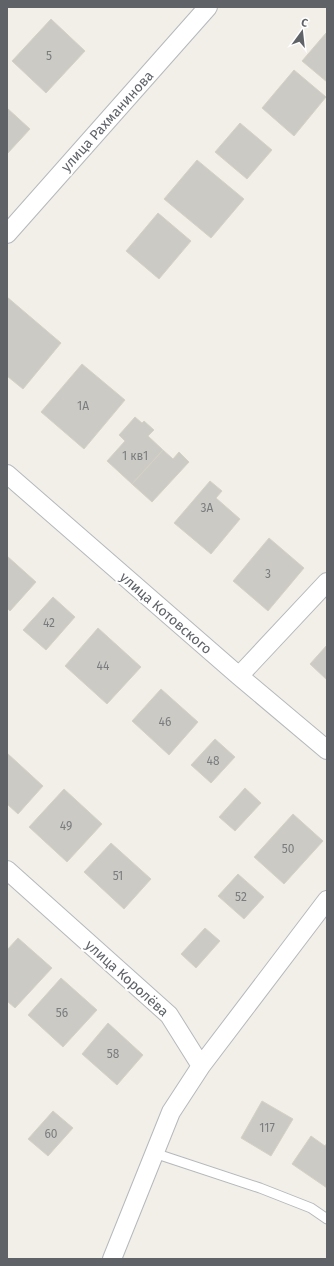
<svg xmlns="http://www.w3.org/2000/svg" width="334" height="1266" font-family="'Fira Sans',sans-serif">
  <style>
    .building { fill: #cccac5; stroke: #d6d1c6 }
    .lines { fill: none; stroke-linecap: round; stroke-linejoin: round }
    .service-casing { stroke: #b5b8bc; stroke-width: 11 }
    .minor-casing { stroke: #b5b8bc; stroke-width: 20 }
    .service { stroke: #fff; stroke-width: 9 }
    .minor { stroke: #fff; stroke-width: 18 }
    .labels { text-anchor: middle; stroke-width: 4; stroke-linejoin: round; paint-order: stroke }
    .number-label { font-size: 12px; fill: #7a7d7f }
    .street-label { font-size: 14px; fill: #5f6368; stroke: #fff }
  </style>
  <rect width="100%" height="100%" fill="#f1efe8"/>
  <path class="building" d="M 51,19 L 85,51 L 46,93 L 12,61 Z
    M 326,33 L 327,34 L 327,82 L 302,61 Z
    M 294,70 L 326,97 L 294,136 L 262,108 Z
    M 7,108 L 30,129 L 7,154 Z
    M 240,123 L 272,150 L 247,179 L 215,152 Z
    M 197,160 L 244,199 L 211,238 L 164,199 Z
    M 158,213 L 191,241 L 159,279 L 126,251 Z
    M 7,297 L 61,343 L 23,389 L 7,376 Z
    M 82,364 L 125,400 L 84,449 L 41,412 Z
    M 135,417 L 142,423 L 144,421 L 154,430 L 148,436 L 163,450 L 132,484 L 107,461 L 125,441 L 119,435 Z
    M 163,450 L 173,459 L 179,452 L 189,462 L 152,502 L 132,484 Z
    M 210,481 L 222,491 L 216,498 L 240,519 L 211,554 L 174,523 Z
    M 269,538 L 304,568 L 268,611 L 233,581 Z
    M 7,556 L 36,582 L 10,611 L 7,608 Z
    M 53,597 L 75,617 L 46,650 L 23,630 Z
    M 98,628 L 141,667 L 107,704 L 65,666 Z
    M 327,645 L 327,680 L 310,664 Z
    M 161,689 L 198,722 L 169,755 L 132,721 Z
    M 215,739 L 235,757 L 211,783 L 191,765 Z
    M 7,753 L 43,786 L 18,814 L 7,804 Z
    M 245,788 L 261,803 L 235,831 L 219,817 Z
    M 64,789 L 102,824 L 67,862 L 29,827 Z
    M 293,814 L 323,841 L 284,884 L 254,857 Z
    M 111,843 L 151,879 L 124,909 L 84,872 Z
    M 238,874 L 264,897 L 244,919 L 218,896 Z
    M 205,928 L 220,941 L 196,968 L 181,954 Z
    M 18,938 L 52,968 L 15,1008 L 7,1001 L 7,950 Z
    M 61,978 L 97,1010 L 63,1047 L 28,1015 Z
    M 108,1023 L 143,1055 L 117,1085 L 82,1054 Z
    M 262,1101 L 293,1119 L 271,1156 L 241,1138 Z
    M 53,1111 L 73,1128 L 48,1156 L 28,1139 Z
    M 311,1136 L 325,1146 L 327,1143 L 327,1188 L 292,1164 Z"/>
  <g class="lines">
    <g class="service-casing">
      <path id="service" d="M 154,1153 L 260,1188 L 311,1208 L 327,1219"/>
    </g>
    <g class="minor-casing">
      <path id="minor" d="M 7,234 L 208,7
        M 7,474 L 239,676 L 327,750
        M 239,676 L 327,582
        M 7,870 L 169,1015 L 201,1066 L 171,1112 L 112,1259
        M 201,1066 L 327,900"/>
    </g>
    <use href="#service" class="service"/>
    <use href="#minor" class="minor"/>
  </g>
  <g class="labels">
    <g class="number-label">
      <text x="49" y="60">5</text>
      <text x="83" y="410">1А</text>
      <text x="135" y="460">1 кв1</text>
      <text x="207" y="512">3А</text>
      <text x="268" y="578">3</text>
      <text x="49" y="627">42</text>
      <text x="103" y="670">44</text>
      <text x="165" y="726">46</text>
      <text x="213" y="765">48</text>
      <text x="66" y="830">49</text>
      <text x="288" y="853">50</text>
      <text x="118" y="880">51</text>
      <text x="241" y="901">52</text>
      <text x="62" y="1017">56</text>
      <text x="113" y="1058">58</text>
      <text x="267" y="1132">117</text>
      <text x="51" y="1138">60</text>
    </g>
    <g class="street-label">
      <text transform="translate(107 121) rotate(-48)" y="5">улица Рахманинова</text>
      <text transform="translate(166 613) rotate(41)" y="5">улица Котовского</text>
      <text transform="translate(127 978) rotate(42)" y="5">улица Королёва</text>
    </g>
  </g>
  <rect width="334" height="1266" fill="none" stroke="#5f6368" stroke-width="16"/>
  <g transform="translate(302 32) rotate(15)" stroke="#ffffff" stroke-width="3" paint-order="stroke">
  <path d="M0-3L7 15L0 10L-7 15Z" fill="#5f6368"/>
  <text y="-6" font-size="11" font-weight="bold" text-anchor="middle" fill="#5f6368">С</text>
  </g>
</svg>
